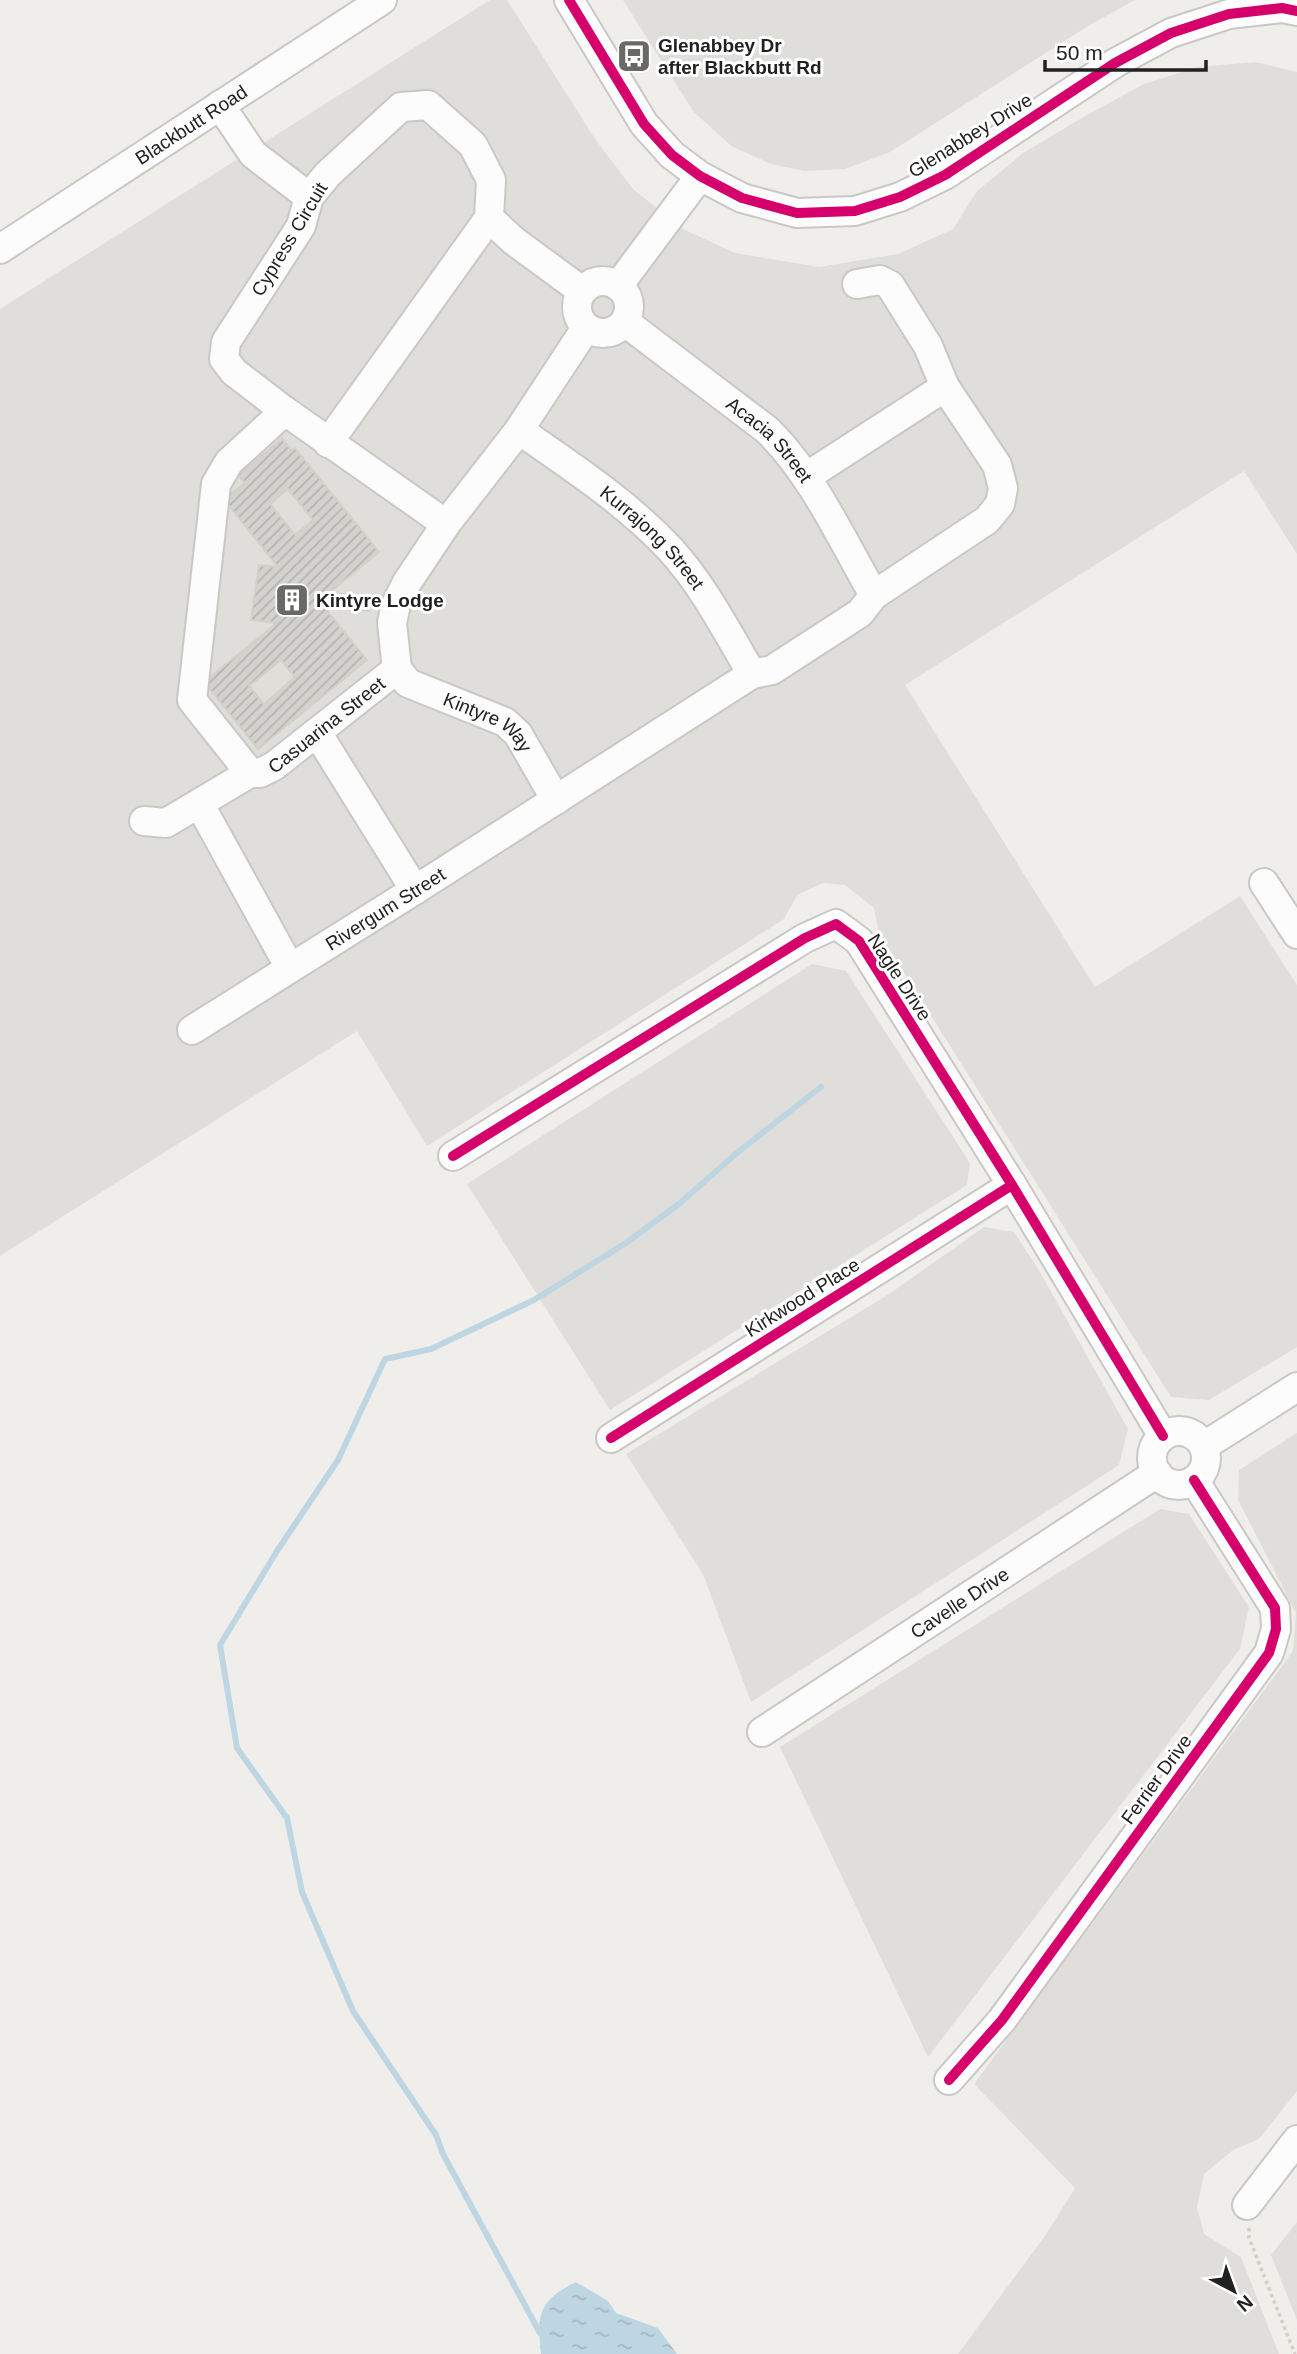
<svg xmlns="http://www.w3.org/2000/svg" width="1297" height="2354" font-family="Helvetica,sans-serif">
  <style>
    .residential { fill: #dfdedb }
    .water { fill: url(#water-ripples) }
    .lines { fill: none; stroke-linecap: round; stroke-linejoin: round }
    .stream { stroke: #bed6e2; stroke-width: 6 }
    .building { fill: url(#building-hatch); stroke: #d3d0cb; stroke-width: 2; fill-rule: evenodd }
    .minor-casing { stroke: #c8c8c6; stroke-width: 32 }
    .path { stroke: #d8ccc9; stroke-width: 3.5; stroke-dasharray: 3.5 3.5; stroke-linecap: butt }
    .minor { stroke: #fdfcfc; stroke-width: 28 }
    .cycleway-casing { stroke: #fff; stroke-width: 15 }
    .cycleway { stroke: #d6006c; stroke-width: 10 }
    .labels { text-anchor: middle; stroke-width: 6; stroke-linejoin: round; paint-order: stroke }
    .poi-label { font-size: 19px; font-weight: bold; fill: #212121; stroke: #fff; text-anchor: start }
    .street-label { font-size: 19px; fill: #212121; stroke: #fff }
  </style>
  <defs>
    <pattern id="water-ripples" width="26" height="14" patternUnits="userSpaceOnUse" patternTransform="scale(1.75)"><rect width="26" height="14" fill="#bed6e2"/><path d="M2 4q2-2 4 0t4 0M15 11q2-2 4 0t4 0" fill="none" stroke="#a3b7c2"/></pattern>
    <pattern id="building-hatch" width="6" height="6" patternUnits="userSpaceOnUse" patternTransform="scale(1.75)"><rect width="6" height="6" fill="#d4d2cf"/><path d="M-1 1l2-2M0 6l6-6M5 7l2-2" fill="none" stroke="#b6b4b1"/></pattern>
  </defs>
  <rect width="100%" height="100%" fill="#f0eeea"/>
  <path class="residential" d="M 490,0 L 507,0 L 595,139 L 633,189 L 683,229 L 735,253 L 819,267 L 898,254 L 953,229 L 977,191 L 1023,153 L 1085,116 L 1144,84 L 1198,67 L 1255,62 L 1297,72 L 1297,554 L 1244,471 L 905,685 L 1095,987 L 1240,896 L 1297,985 L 1297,1347 L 1209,1400 L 1171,1397 L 879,933 L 874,908 L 845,885 L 823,883 L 797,895 L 784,919 L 427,1146 L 357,1031 L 0,1256 L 0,309 Z
    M 623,0 L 1135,0 L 1088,26 L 890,152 L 845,169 L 804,171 L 771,164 L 731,146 L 693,111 Z
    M 812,964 L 846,971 L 970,1163 L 967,1185 L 610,1410 L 467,1184 Z
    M 984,1227 L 1014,1232 L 1040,1272 L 1128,1429 L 1119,1465 L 751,1702 L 703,1574 L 626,1454 L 889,1294 Z
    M 1297,1433 L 1297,2091 L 1259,2139 L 1233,2150 L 1204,2174 L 1197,2207 L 1204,2234 L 1241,2257 L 1279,2354 L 958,2354 L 1047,2233 L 1075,2188 L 974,2084 L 1293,1651 L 1296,1613 L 1238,1500 L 1239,1470 Z
    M 1160,1509 L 1189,1514 L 1249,1607 L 1240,1649 L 928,2057 L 780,1747 Z
    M 1297,2222 L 1297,2320 L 1271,2255 Z"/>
  <path class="water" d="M 576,2282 L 608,2301 L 616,2313 L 658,2328 L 677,2354 L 541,2354 C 537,2314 538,2301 576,2282 Z"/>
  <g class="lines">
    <path class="stream" d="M 540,2333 L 443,2154 L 436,2135 L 353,2011 L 302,1892 L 287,1818 L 237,1748 L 220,1645 L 277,1551 L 338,1460 L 385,1359 L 431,1349 L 534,1300 L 626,1243 L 680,1203 L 738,1152 L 821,1087"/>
  </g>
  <path class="building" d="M 282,439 L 292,451 L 295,448 L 379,552 L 330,592 L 328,606 L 328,612 L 367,660 L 258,749 L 204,682 L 277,623 L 251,620 L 259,565 L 278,567 L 224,499 L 245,483 L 238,475 ZM 288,489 L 313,520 L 295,535 L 270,504 ZM 281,660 L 295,677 L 264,704 L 249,686 Z
    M 330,593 L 371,597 L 369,611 L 328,606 Z"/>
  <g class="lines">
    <g class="minor-casing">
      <g id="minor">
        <path d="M 569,0 L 644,124 L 672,155 L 700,176 L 742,198 L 797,213 L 855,211 L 900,197 L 945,175 L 1115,63 L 1171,33 L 1229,14 L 1282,8 L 1297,11"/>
        <path d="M 220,105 L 253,154 L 309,197"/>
        <path id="s1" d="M 0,249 L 382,0"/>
        <circle cx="603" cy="307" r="26"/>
        <path d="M 618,286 L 700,176"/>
        <path id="s2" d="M 625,322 L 766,429 C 811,471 843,542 874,595"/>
        <path id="s3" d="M 519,430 C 572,467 626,502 670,549 C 704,586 727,632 752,674"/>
        <path d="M 328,443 L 489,218"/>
        <path d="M 806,477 L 945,387"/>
        <path d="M 446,524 L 285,411 L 234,372 L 224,359 L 226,342 L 301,226 L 309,197 L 328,174 L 401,107 L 428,105 L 473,145 L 491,180 L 489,218 L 514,241 L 582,291"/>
        <path d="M 397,669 L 392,623 L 396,604 L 406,584 L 446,524 L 519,430 L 586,328"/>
        <path id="s4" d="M 397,669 L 408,683 L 505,722 L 518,734 L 556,800"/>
        <path d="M 318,734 L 415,890"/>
        <path d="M 250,773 L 192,700 L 216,484 L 229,462 L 285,411"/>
        <path d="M 200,805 L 290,968"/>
        <path id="s5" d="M 144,821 L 166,823 L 250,773 L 260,773 L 274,766 L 397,669"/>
        <path d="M 1264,883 L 1297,934"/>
        <path id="s6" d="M 192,1030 L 415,890 L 752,674 L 772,670 L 860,613 L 874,595 L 987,520 L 1000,504 L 1003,488 L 997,465 L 945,387 L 928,346 L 890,285 L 880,280 L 857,284"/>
        <path d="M 453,1156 L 805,938 L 836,924 L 859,941 L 1012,1185 L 1163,1436"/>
        <circle cx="1179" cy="1458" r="27"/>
        <path d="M 611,1438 L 1012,1185"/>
        <path d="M 1204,1446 L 1297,1387"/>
        <path id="s7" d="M 762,1732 L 1157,1473"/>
        <path d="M 949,2080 L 1002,2020 L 1269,1653 L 1276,1629 L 1275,1608 L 1194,1480"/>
        <path d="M 1247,2205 L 1297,2140"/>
      </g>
    </g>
    <path class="path" d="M 1249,2228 L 1249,2238 L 1295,2354"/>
    <use href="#minor" class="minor"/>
    <g class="cycleway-casing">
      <path id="cycleway" d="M 569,0 L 644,124 L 672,155 L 700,176 L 742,198 L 797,213 L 855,211 L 900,197 L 945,175 L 1115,63 L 1171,33 L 1229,14 L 1282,8 L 1297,11
        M 453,1156 L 805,938 L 836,924 L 859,941 L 1012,1185 L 1163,1436
        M 611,1438 L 1012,1185
        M 949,2080 L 1002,2020 L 1269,1653 L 1276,1629 L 1275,1608 L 1194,1480"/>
    </g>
    <use href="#cycleway" class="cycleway"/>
  </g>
  <defs>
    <g id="bus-square" transform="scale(1.75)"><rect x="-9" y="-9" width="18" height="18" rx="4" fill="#696967" stroke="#fff"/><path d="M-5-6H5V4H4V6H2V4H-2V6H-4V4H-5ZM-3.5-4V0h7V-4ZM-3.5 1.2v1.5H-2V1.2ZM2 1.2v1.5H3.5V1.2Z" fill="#fff"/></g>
    <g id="building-square" transform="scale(1.75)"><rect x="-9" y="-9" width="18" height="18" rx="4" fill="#696967" stroke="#fff"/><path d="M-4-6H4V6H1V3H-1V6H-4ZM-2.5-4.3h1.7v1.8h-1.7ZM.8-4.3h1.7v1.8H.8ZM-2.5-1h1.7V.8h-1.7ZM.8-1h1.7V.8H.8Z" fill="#fff"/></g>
  </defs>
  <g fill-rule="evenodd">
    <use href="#bus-square" x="634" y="56"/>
    <use href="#building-square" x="292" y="600"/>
  </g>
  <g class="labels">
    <g class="poi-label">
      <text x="658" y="52">Glenabbey Dr<tspan x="658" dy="22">after Blackbutt Rd</tspan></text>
      <text x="316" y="607">Kintyre Lodge</text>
    </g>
    <g class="street-label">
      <text dy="7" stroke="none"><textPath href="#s1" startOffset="228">Blackbutt Road</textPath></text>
      <text transform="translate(970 135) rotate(-32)" y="7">Glenabbey Drive</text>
      <text transform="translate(289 239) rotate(-59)" y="7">Cypress Circuit</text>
      <text dy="7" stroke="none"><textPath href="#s2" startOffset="187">Acacia Street</textPath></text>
      <text dy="7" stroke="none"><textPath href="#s3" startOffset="172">Kurrajong Street</textPath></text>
      <text dy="7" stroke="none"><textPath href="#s5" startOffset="212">Casuarina Street</textPath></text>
      <text dy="7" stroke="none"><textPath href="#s4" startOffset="108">Kintyre Way</textPath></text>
      <text dy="7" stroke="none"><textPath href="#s6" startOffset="228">Rivergum Street</textPath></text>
      <text transform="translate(900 977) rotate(57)" y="7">Nagle Drive</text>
      <text transform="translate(802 1297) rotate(-32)" y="7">Kirkwood Place</text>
      <text dy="7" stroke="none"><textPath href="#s7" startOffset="236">Cavelle Drive</textPath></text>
      <text transform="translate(1156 1779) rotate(-54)" y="7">Ferrier Drive</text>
    </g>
  </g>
  <g transform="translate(1234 2291) rotate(139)" stroke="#ffffff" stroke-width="5" paint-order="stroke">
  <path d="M0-5L12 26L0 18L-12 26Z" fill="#212121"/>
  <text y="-10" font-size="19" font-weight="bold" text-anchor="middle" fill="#212121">N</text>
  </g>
  <path d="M1045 60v10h161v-10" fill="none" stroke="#212121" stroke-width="3.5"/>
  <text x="1056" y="60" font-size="21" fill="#212121" stroke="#ffffff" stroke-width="5" paint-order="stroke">50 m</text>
</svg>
